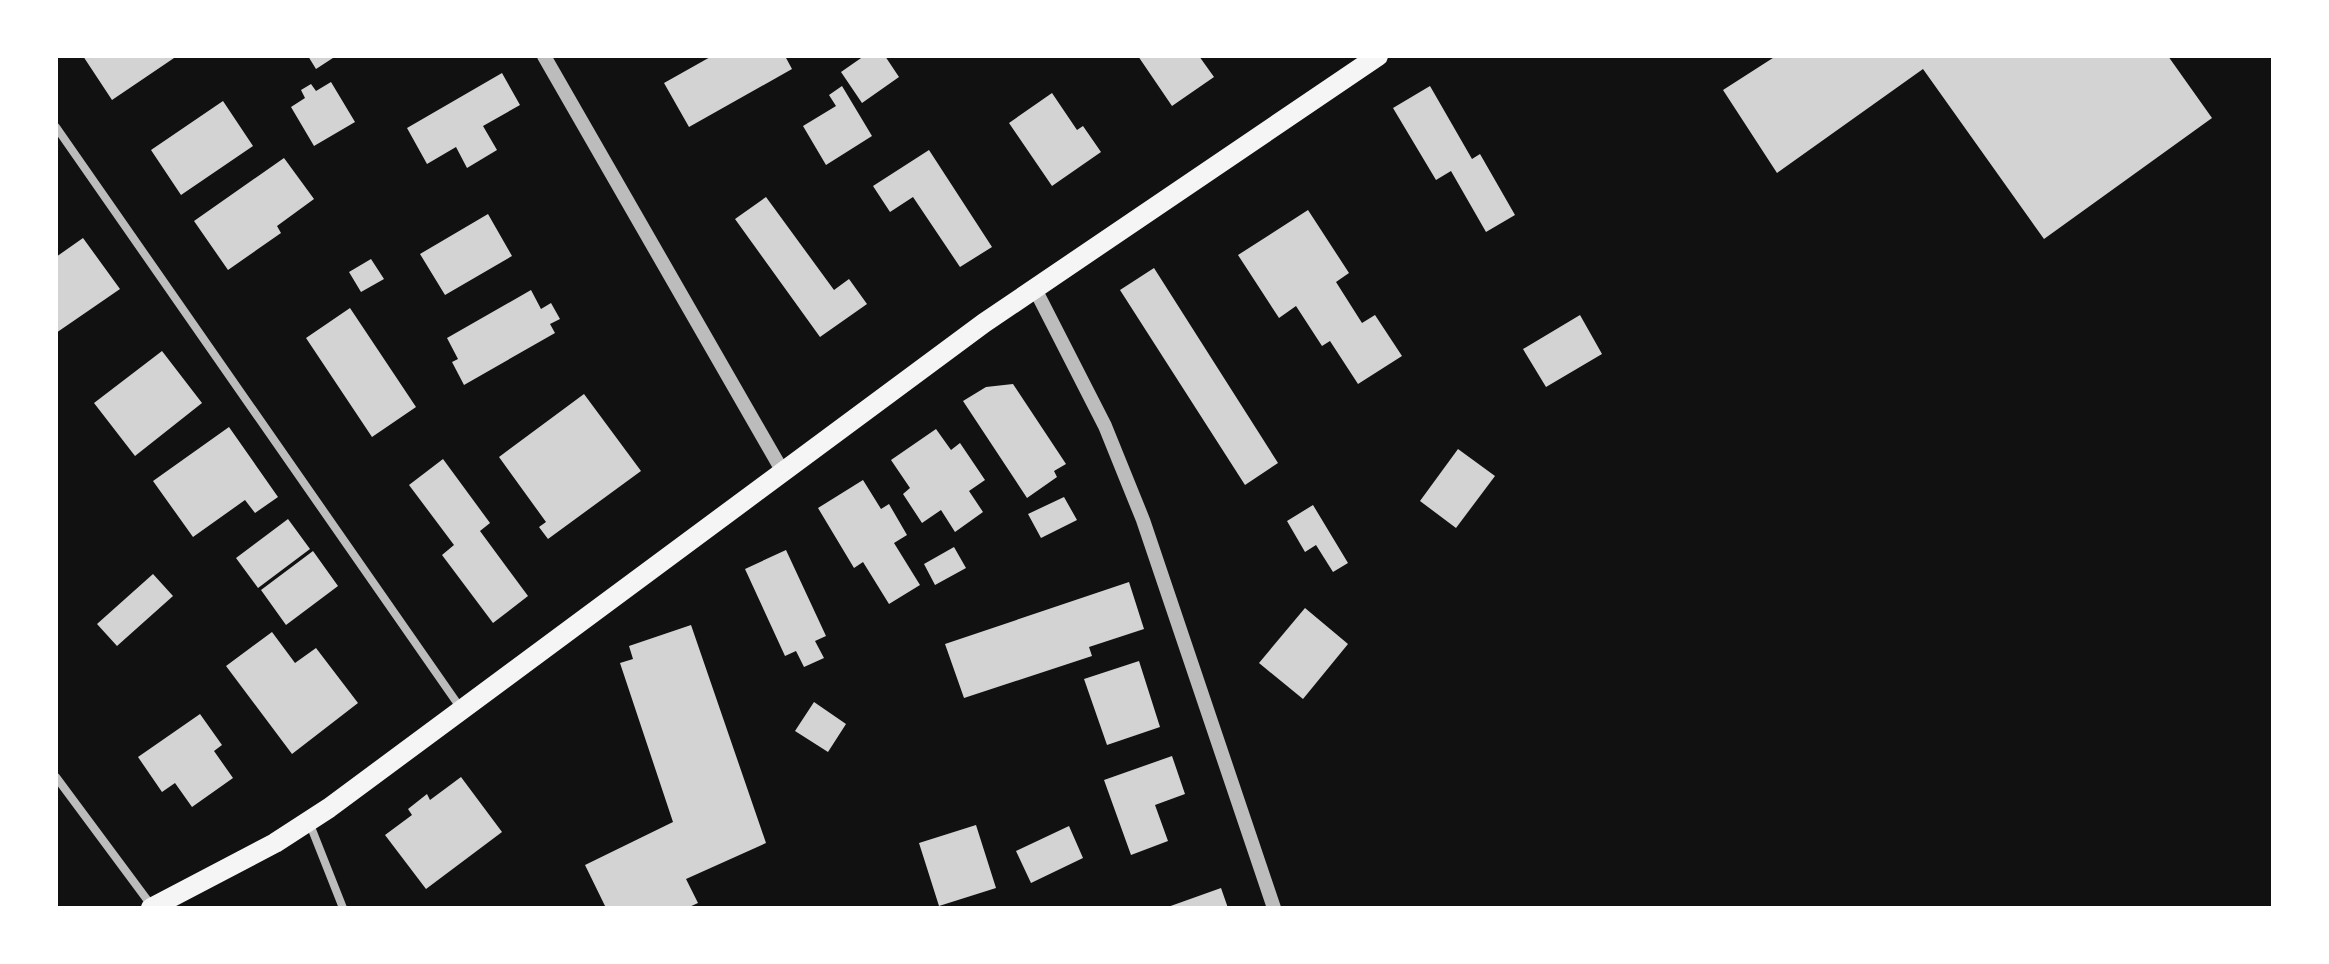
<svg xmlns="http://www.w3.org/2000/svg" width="2329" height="964" font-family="Barlow,sans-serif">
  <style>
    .building { fill: #d3d3d3 }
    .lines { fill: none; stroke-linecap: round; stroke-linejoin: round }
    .minor { stroke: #bcbcbc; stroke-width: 8 }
    .tertiary { stroke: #bcbcbc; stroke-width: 14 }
    .primary { stroke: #f5f5f5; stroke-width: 20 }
  </style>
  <rect width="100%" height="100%" fill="#111"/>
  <path class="building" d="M 83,56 L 177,56 L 112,100 Z
    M 308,56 L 336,56 L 316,69 Z
    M 712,56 L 785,56 L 792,69 L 689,127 L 664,83 Z
    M 864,56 L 885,56 L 899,77 L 862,103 L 841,72 Z
    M 1138,56 L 1199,56 L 1214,77 L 1172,106 Z
    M 1776,56 L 2168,56 L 2212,118 L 2044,239 L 1923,69 L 1777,173 L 1723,90 Z
    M 502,73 L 520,105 L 483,126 L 497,150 L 467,168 L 456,147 L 427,164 L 407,128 Z
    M 331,82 L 355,122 L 314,146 L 291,107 L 305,98 L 301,90 L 311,84 L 316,91 Z
    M 842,86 L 872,136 L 826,165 L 803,126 L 836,106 L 829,95 Z
    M 1430,86 L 1472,159 L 1480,154 L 1515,215 L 1486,232 L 1451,171 L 1436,180 L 1393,108 Z
    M 1052,93 L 1077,130 L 1083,126 L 1101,152 L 1052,186 L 1009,123 Z
    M 223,101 L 253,146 L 181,195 L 151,150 Z
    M 929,150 L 992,247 L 960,267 L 913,197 L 890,212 L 873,186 Z
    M 284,158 L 314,199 L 277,226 L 281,233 L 228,270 L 194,221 Z
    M 766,197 L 834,290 L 849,279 L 867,304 L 820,337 L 735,219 Z
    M 1308,210 L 1349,273 L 1336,282 L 1362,323 L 1375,315 L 1402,356 L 1358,384 L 1330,341 L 1322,346 L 1296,306 L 1279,318 L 1238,255 Z
    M 488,214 L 512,256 L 445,295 L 420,254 Z
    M 83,238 L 120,289 L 56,333 L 56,257 Z
    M 371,259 L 384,279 L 361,292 L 349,272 Z
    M 1154,268 L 1278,463 L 1245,485 L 1120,290 Z
    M 531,290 L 541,309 L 551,303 L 560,319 L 550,324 L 555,333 L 464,385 L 452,362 L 458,359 L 447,338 Z
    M 350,308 L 416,407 L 372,437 L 306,338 Z
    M 1580,315 L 1602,354 L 1546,387 L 1523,349 Z
    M 162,351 L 202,403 L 135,456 L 94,403 Z
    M 1013,384 L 1066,464 L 1054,471 L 1057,477 L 1027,498 L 963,401 L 986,387 Z
    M 584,394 L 641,471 L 548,539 L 539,527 L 546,522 L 499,457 Z
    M 229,427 L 278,497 L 255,513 L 245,500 L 193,537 L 153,481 Z
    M 936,429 L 951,450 L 960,443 L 985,480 L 969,491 L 983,512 L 955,532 L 941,510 L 922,523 L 903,494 L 910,488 L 891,460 Z
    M 1458,449 L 1495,476 L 1456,528 L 1420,501 Z
    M 443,459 L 490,523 L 480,531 L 528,596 L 493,623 L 442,555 L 454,545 L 409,485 Z
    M 863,480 L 881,509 L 889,504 L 907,535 L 894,543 L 920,585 L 889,604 L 863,562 L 854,568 L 818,508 Z
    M 1064,497 L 1077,520 L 1041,538 L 1028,514 Z
    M 1313,505 L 1348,563 L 1333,572 L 1316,545 L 1305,552 L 1287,521 Z
    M 288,519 L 310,549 L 258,588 L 236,558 Z
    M 954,547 L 966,568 L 935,585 L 924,564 Z
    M 786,550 L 826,636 L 815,641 L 824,658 L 804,667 L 796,651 L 785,656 L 745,569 Z
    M 313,551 L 338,586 L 286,625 L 261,590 Z
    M 153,574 L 173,596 L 117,646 L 97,624 Z
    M 1129,582 L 1144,629 L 1089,647 L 1092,656 L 964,698 L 945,644 Z
    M 1305,608 L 1348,644 L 1303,699 L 1259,663 Z
    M 691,625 L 766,843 L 686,879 L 698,903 L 687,908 L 606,908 L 585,865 L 673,822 L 620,663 L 633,659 L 629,646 Z
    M 272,632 L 295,663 L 316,648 L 358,703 L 292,754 L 226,666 Z
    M 1139,661 L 1160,727 L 1107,745 L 1084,679 Z
    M 814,702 L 846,724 L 828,752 L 795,731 Z
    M 200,714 L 222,745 L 214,751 L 233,778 L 192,807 L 175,783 L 162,792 L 138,757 Z
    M 1172,756 L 1185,794 L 1155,805 L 1168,841 L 1131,855 L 1104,780 Z
    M 461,777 L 502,832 L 426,889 L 385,835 L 412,815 L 408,809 L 427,794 L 430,800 Z
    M 976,825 L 996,888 L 939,906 L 919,843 Z
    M 1069,826 L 1083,858 L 1031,883 L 1016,851 Z
    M 1221,888 L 1228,908 L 1165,908 Z"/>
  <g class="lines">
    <path class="minor" d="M 56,127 L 462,710
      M 56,777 L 151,905
      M 309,822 L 343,908"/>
    <path class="tertiary" d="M 544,56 L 783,472
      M 1035,289 L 1105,426 L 1143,520 L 1274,908"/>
    <path class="primary" d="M 151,908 L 275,843 L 329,808 L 984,323 L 1378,56"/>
  </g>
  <rect width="2329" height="964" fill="none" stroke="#ffffff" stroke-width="116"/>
</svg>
